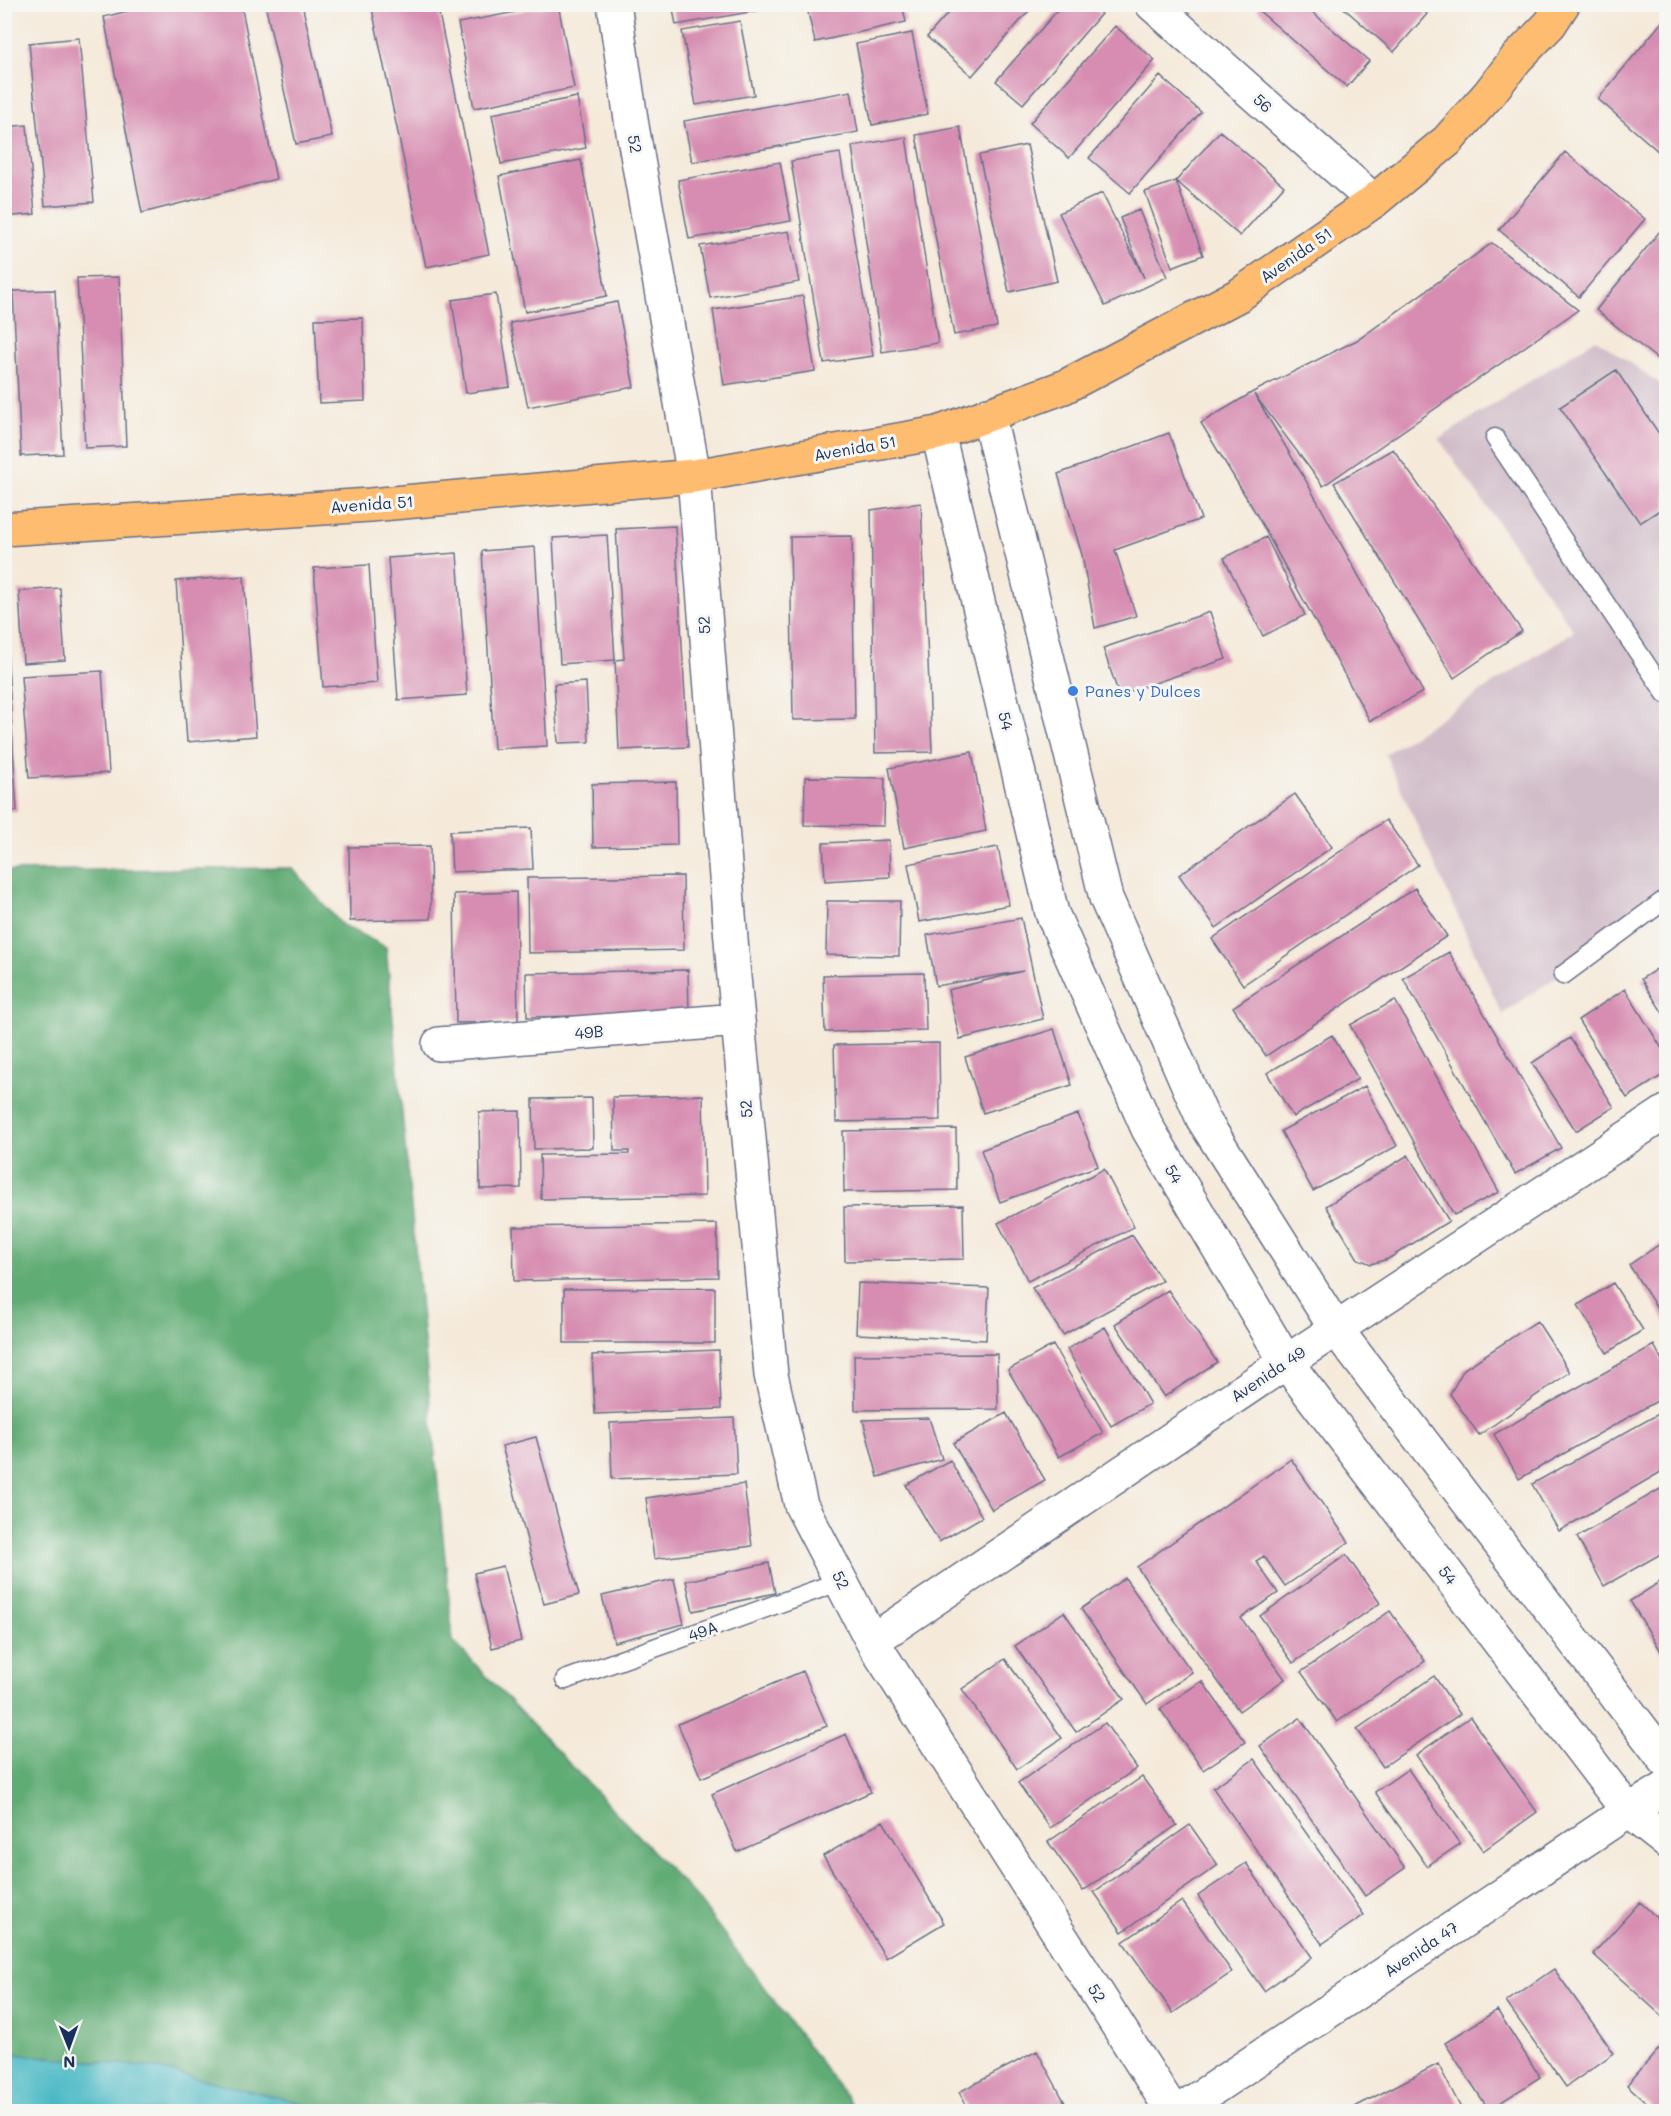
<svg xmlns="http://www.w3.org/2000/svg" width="1671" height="2116" font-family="Mali,sans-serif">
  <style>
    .industrial { fill: #d1bdc9 }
    .forest { fill: #60ac74; stroke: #3e6e69; stroke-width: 1.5 }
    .water { fill: #4bb9c5; stroke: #337492; stroke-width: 1.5 }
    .building { fill: #d78db1 }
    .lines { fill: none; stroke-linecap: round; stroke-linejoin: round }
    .service-casing { stroke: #677089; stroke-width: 21 }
    .minor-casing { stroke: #677089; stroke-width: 36 }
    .tertiary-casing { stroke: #677089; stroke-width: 36 }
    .primary-casing { stroke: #677089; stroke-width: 36 }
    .service { stroke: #fff; stroke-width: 18 }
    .minor { stroke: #fff; stroke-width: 33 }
    .tertiary { stroke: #fff; stroke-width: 33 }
    .primary { stroke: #fdbc70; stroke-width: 33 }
    .shop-dot { fill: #3f7fe0; stroke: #f6f6f2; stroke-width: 2 }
    .labels { text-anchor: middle; stroke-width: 6; stroke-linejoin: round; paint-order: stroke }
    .street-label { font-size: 16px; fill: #1b2f5e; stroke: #f6f6f2 }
    .shop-label { font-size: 16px; fill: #366cbe; stroke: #f6f6f2; text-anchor: start }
  </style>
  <rect width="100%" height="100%" fill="#f6f6f2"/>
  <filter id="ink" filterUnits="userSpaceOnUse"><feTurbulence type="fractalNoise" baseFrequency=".0167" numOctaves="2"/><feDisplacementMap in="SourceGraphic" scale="12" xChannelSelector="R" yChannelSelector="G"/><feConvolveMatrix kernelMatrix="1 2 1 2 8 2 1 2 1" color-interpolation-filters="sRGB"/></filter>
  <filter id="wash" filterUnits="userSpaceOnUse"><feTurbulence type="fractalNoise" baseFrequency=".008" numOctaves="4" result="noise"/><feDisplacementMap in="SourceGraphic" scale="24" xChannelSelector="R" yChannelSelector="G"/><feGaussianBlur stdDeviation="1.35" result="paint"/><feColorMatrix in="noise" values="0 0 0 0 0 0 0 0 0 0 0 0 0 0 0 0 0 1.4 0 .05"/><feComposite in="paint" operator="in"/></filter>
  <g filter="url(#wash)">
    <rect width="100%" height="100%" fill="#f5eada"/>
    <path class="industrial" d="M 1596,339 L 1666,388 L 1666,903 L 1502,1014 L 1385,754 L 1574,631 L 1439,439 Z"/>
    <path class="forest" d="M 292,868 L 342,925 L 386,947 L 453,1641 L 696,1897 L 857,2111 L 334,2111 L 150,2067 L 5,2053 L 4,871 Z"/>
    <path class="water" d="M 4,2053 L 150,2067 L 334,2111 L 5,2111 Z"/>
    <g id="blocks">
      <path class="building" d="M 155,4 L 241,4 L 276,179 L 142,213 L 104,17 Z
        M 265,4 L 302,4 L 332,137 L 296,144 Z
        M 371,4 L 437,4 L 489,254 L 426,267 Z
        M 460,4 L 493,4 L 494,6 L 462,12 Z
        M 558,4 L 574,88 L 474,108 L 458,23 Z
        M 672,4 L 784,4 L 784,6 L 676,25 Z
        M 806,4 L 902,4 L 906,22 L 815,42 Z
        M 956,4 L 1035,4 L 972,76 L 927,37 Z
        M 1063,4 L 1089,4 L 1101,14 L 1023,104 L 996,81 Z
        M 1260,4 L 1303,4 L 1369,61 L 1347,87 L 1257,9 Z
        M 1339,4 L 1416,4 L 1427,14 L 1394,52 Z
        M 1666,17 L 1666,158 L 1598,99 Z
        M 740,21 L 754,95 L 696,105 L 682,31 Z
        M 1115,26 L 1155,60 L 1069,158 L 1030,123 Z
        M 912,33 L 928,114 L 872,125 L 856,44 Z
        M 79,38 L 94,202 L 45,206 L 29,43 Z
        M 1160,76 L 1201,112 L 1130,193 L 1089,158 Z
        M 851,91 L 858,132 L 692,162 L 684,121 Z
        M 577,97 L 586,148 L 501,164 L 492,114 Z
        M 27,125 L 35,214 L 4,217 L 4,127 Z
        M 960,127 L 997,327 L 954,335 L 916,135 Z
        M 1220,131 L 1284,186 L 1240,236 L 1176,181 Z
        M 906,137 L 938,343 L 882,352 L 852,146 Z
        M 1027,145 L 1057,281 L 1009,292 L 979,155 Z
        M 1565,152 L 1645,219 L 1579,297 L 1499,230 Z
        M 840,153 L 873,356 L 824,363 L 791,161 Z
        M 581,160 L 607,296 L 525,312 L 499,176 Z
        M 780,162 L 791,221 L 689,239 L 678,180 Z
        M 1176,181 L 1203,255 L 1172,267 L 1145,192 Z
        M 1102,193 L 1144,278 L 1120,218 L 1139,210 L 1167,277 L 1105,306 L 1059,213 Z
        M 1664,226 L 1666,228 L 1666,366 L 1596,310 Z
        M 789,231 L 799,282 L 710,298 L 700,246 Z
        M 1492,243 L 1578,310 L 1323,486 L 1254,394 L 1305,479 L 1423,692 L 1370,721 L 1254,510 L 1201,423 L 1253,392 L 1359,339 Z
        M 119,277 L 126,446 L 85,448 L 77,278 Z
        M 55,290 L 63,454 L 21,456 L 13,291 Z
        M 496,294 L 510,387 L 466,393 L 452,300 Z
        M 803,296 L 815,371 L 724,385 L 713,310 Z
        M 617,302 L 634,387 L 528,407 L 510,323 Z
        M 363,318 L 365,401 L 319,403 L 315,319 Z
        M 1616,370 L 1666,444 L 1666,506 L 1640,523 L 1560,407 Z
        M 1169,433 L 1201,519 L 1115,550 L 1136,616 L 1095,628 L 1082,555 L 1058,474 Z
        M 1393,449 L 1522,631 L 1454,678 L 1334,483 Z
        M 921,503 L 932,752 L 875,753 L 871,510 Z
        M 675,526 L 688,747 L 619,750 L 615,660 L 624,659 L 616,529 Z
        M 607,535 L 615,660 L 560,664 L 553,538 Z
        M 852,536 L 855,719 L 793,720 L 790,537 Z
        M 1266,537 L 1305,615 L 1263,636 L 1224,558 Z
        M 535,547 L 547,746 L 494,749 L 482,551 Z
        M 457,553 L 467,695 L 398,700 L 388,558 Z
        M 369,565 L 377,683 L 323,687 L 314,568 Z
        M 244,576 L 256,736 L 187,742 L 176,581 Z
        M 60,588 L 65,660 L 23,663 L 19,591 Z
        M 4,598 L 17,811 L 4,811 Z
        M 1210,612 L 1226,659 L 1119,695 L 1103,648 Z
        M 102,671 L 109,773 L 29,778 L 21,676 Z
        M 586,682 L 589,742 L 558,743 L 554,684 Z
        M 972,752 L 986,831 L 904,848 L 889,768 Z
        M 805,777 L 885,778 L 884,826 L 804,825 Z
        M 676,782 L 677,845 L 593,847 L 592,784 Z
        M 1295,794 L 1332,847 L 1216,928 L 1179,875 Z
        M 1386,820 L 1418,865 L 1243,985 L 1212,939 Z
        M 531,828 L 533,869 L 452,872 L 450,831 Z
        M 889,840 L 890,877 L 825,881 L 823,843 Z
        M 430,846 L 431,919 L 350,921 L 349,847 Z
        M 998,847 L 1009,905 L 919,922 L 908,864 Z
        M 683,876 L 684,950 L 528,953 L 527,878 Z
        M 1415,888 L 1447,936 L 1266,1056 L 1233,1007 Z
        M 516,892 L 518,1022 L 456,1023 L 454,894 Z
        M 827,901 L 900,901 L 899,956 L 826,955 Z
        M 1021,918 L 1043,1019 L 960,1039 L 948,990 L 1023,971 L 936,986 L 927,935 Z
        M 1449,952 L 1561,1148 L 1515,1174 L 1403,978 Z
        M 1666,963 L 1666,1018 L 1641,979 Z
        M 688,970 L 689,1014 L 527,1017 L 526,973 Z
        M 924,973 L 926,1030 L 825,1032 L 823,975 Z
        M 1625,989 L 1666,1055 L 1666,1073 L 1627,1098 L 1578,1020 Z
        M 1395,1000 L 1499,1192 L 1454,1215 L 1350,1025 Z
        M 1054,1029 L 1072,1085 L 983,1113 L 965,1057 Z
        M 1332,1035 L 1358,1079 L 1293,1117 L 1267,1073 Z
        M 1570,1038 L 1614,1107 L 1576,1131 L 1532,1063 Z
        M 939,1043 L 940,1120 L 836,1122 L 834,1045 Z
        M 1365,1086 L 1397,1146 L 1313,1191 L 1281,1131 Z
        M 703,1095 L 705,1196 L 541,1199 L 540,1155 L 629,1154 L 629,1151 L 614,1151 L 613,1097 Z
        M 592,1098 L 593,1148 L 534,1149 L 533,1099 Z
        M 520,1111 L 521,1188 L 480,1189 L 479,1112 Z
        M 1078,1114 L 1098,1166 L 1000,1202 L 981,1150 Z
        M 956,1129 L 957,1190 L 844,1192 L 843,1131 Z
        M 1408,1155 L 1449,1221 L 1388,1259 L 1371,1264 L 1358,1259 L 1326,1206 Z
        M 1104,1169 L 1134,1227 L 1028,1281 L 998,1223 Z
        M 963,1205 L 964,1259 L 845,1261 L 844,1207 Z
        M 717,1224 L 718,1277 L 514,1281 L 513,1227 Z
        M 1132,1235 L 1162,1281 L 1063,1335 L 1032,1288 Z
        M 1666,1240 L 1666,1322 L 1629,1265 Z
        M 858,1283 L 989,1288 L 986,1340 L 856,1334 Z
        M 1613,1283 L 1643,1330 L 1607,1353 L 1578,1305 Z
        M 715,1288 L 715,1343 L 564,1343 L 564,1289 Z
        M 1168,1290 L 1217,1362 L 1164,1397 L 1115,1324 Z
        M 1537,1321 L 1570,1372 L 1479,1435 L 1450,1394 L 1464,1369 Z
        M 1105,1327 L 1150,1404 L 1111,1426 L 1067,1349 Z
        M 1053,1345 L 1103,1433 L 1059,1457 L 1008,1370 Z
        M 1654,1345 L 1666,1368 L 1666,1396 L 1519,1479 L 1494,1434 Z
        M 719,1350 L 721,1409 L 595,1414 L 592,1355 Z
        M 997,1354 L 998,1409 L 855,1410 L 854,1355 Z
        M 1662,1412 L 1666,1420 L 1666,1469 L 1559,1531 L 1532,1484 Z
        M 1006,1413 L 1045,1480 L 992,1510 L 953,1443 Z
        M 734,1418 L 737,1474 L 612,1479 L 610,1423 Z
        M 929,1418 L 942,1459 L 878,1477 L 863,1420 Z
        M 536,1437 L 579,1595 L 544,1604 L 502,1446 Z
        M 1291,1459 L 1349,1542 L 1285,1586 L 1264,1556 L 1256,1561 L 1278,1593 L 1241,1618 L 1285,1679 L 1239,1711 L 1137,1567 Z
        M 950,1460 L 982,1517 L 939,1542 L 906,1485 Z
        M 744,1484 L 752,1546 L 654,1559 L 646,1498 Z
        M 1662,1488 L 1666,1495 L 1666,1551 L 1604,1586 L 1577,1537 Z
        M 1346,1555 L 1380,1603 L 1293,1663 L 1260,1616 Z
        M 769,1563 L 775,1593 L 693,1611 L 686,1581 Z
        M 503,1566 L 521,1641 L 492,1648 L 474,1573 Z
        M 1125,1578 L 1192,1672 L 1147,1704 L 1081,1609 Z
        M 1666,1578 L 1666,1659 L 1630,1601 Z
        M 674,1579 L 684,1624 L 614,1642 L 602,1596 Z
        M 1390,1611 L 1425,1661 L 1337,1722 L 1301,1672 Z
        M 1064,1612 L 1124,1699 L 1076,1732 L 1015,1646 Z
        M 1005,1659 L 1062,1738 L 1017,1769 L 962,1689 Z
        M 803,1671 L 827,1726 L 701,1778 L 678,1724 Z
        M 1434,1676 L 1460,1714 L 1383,1767 L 1357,1729 Z
        M 1202,1681 L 1245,1742 L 1203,1770 L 1160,1709 Z
        M 1470,1717 L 1537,1812 L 1483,1851 L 1416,1755 Z
        M 1300,1718 L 1405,1868 L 1365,1896 L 1260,1746 Z
        M 1105,1723 L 1137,1768 L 1050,1828 L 1018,1783 Z
        M 846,1734 L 871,1792 L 737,1852 L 712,1794 Z
        M 1254,1759 L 1364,1915 L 1322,1944 L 1213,1788 Z
        M 1408,1769 L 1460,1844 L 1427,1866 L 1375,1792 Z
        M 1142,1777 L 1177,1825 L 1083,1891 L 1048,1842 Z
        M 883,1821 L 944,1923 L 886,1958 L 823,1856 Z
        M 1190,1825 L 1218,1865 L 1122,1932 L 1094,1892 Z
        M 1246,1863 L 1312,1957 L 1264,1991 L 1198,1896 Z
        M 1182,1901 L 1232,1972 L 1173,2013 L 1123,1942 Z
        M 1640,1902 L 1666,1926 L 1666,2013 L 1663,2017 L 1593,1954 Z
        M 1554,1969 L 1614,2053 L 1566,2087 L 1506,2002 Z
        M 1497,2010 L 1540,2077 L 1489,2110 L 1445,2043 Z
        M 1666,2041 L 1666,2112 L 1657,2112 L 1627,2085 Z
        M 1037,2051 L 1070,2112 L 970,2112 L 959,2092 Z
        M 1438,2064 L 1463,2112 L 1345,2112 Z"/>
    </g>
  </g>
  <g filter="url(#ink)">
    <use href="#blocks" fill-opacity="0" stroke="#677089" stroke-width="1.5"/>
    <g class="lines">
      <g class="service-casing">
        <path id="service" d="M 1495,438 L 1666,694
          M 1563,975 L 1666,899
          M 565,1680 L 841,1581"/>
      </g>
      <g class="minor-casing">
        <path id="minor" d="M 614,4 L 632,126 L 694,476 L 734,977 L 771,1375 L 801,1505 L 872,1641 L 1173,2112
          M 1152,4 L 1374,201
          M 439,1044 L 738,1020
          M 872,1641 L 1286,1362 L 1666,1112
          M 1178,2112 L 1628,1811"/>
      </g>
      <g class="tertiary-casing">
        <path id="tertiary" d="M 988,414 L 1106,898 L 1203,1119 L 1336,1329 L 1666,1761
          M 938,433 L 1052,913 L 1148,1129 L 1286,1362 L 1628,1811 L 1666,1841
          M 1628,1811 L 1666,1788"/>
      </g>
      <g class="primary-casing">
        <path id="primary" d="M 4,529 L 370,505 L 694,476 L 938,433 L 1064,387 L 1239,295 L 1374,201 L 1447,141 L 1488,95 L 1516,59 L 1550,24 L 1563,4"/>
      </g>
      <use href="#service" class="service"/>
      <use href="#minor" class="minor"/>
      <use href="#tertiary" class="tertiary"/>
      <use href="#primary" class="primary"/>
    </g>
  </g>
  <circle class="shop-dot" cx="1073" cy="691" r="6"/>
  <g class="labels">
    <g class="street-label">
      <text transform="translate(1263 103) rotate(42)" y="6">56</text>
      <text transform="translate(635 144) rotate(80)" y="6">52</text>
      <text transform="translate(1296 255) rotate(-35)" y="6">Avenida 51</text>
      <text transform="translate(855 448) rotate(-10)" y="6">Avenida 51</text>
      <text transform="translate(372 504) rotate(-4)" y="6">Avenida 51</text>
      <text transform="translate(704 625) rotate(-94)" y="6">52</text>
      <text transform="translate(1006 721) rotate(77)" y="6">54</text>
      <text transform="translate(589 1032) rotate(-5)" y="6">49B</text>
      <text transform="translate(746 1109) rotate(-95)" y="6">52</text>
      <text transform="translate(1174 1174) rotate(59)" y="6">54</text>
      <text transform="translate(1268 1374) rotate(-34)" y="6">Avenida 49</text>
      <text transform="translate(1448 1575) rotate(53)" y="6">54</text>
      <text transform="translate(841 1580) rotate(62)" y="6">52</text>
      <text transform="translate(703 1631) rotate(-20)" y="6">49A</text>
      <text transform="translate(1421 1949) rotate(-34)" y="6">Avenida 47</text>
      <text transform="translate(1097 1993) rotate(57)" y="6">52</text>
    </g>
    <g class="shop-label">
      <text x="1085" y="697">Panes y Dulces</text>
    </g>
  </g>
  <rect width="1671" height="2116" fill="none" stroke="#f6f6f2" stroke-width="24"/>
  <g transform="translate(69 2047) rotate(179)" stroke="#f6f6f2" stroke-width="4.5" paint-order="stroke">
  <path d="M0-4.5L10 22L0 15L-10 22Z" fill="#1b2f5e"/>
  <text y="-9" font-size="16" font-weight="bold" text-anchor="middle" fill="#1b2f5e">N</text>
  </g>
</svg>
